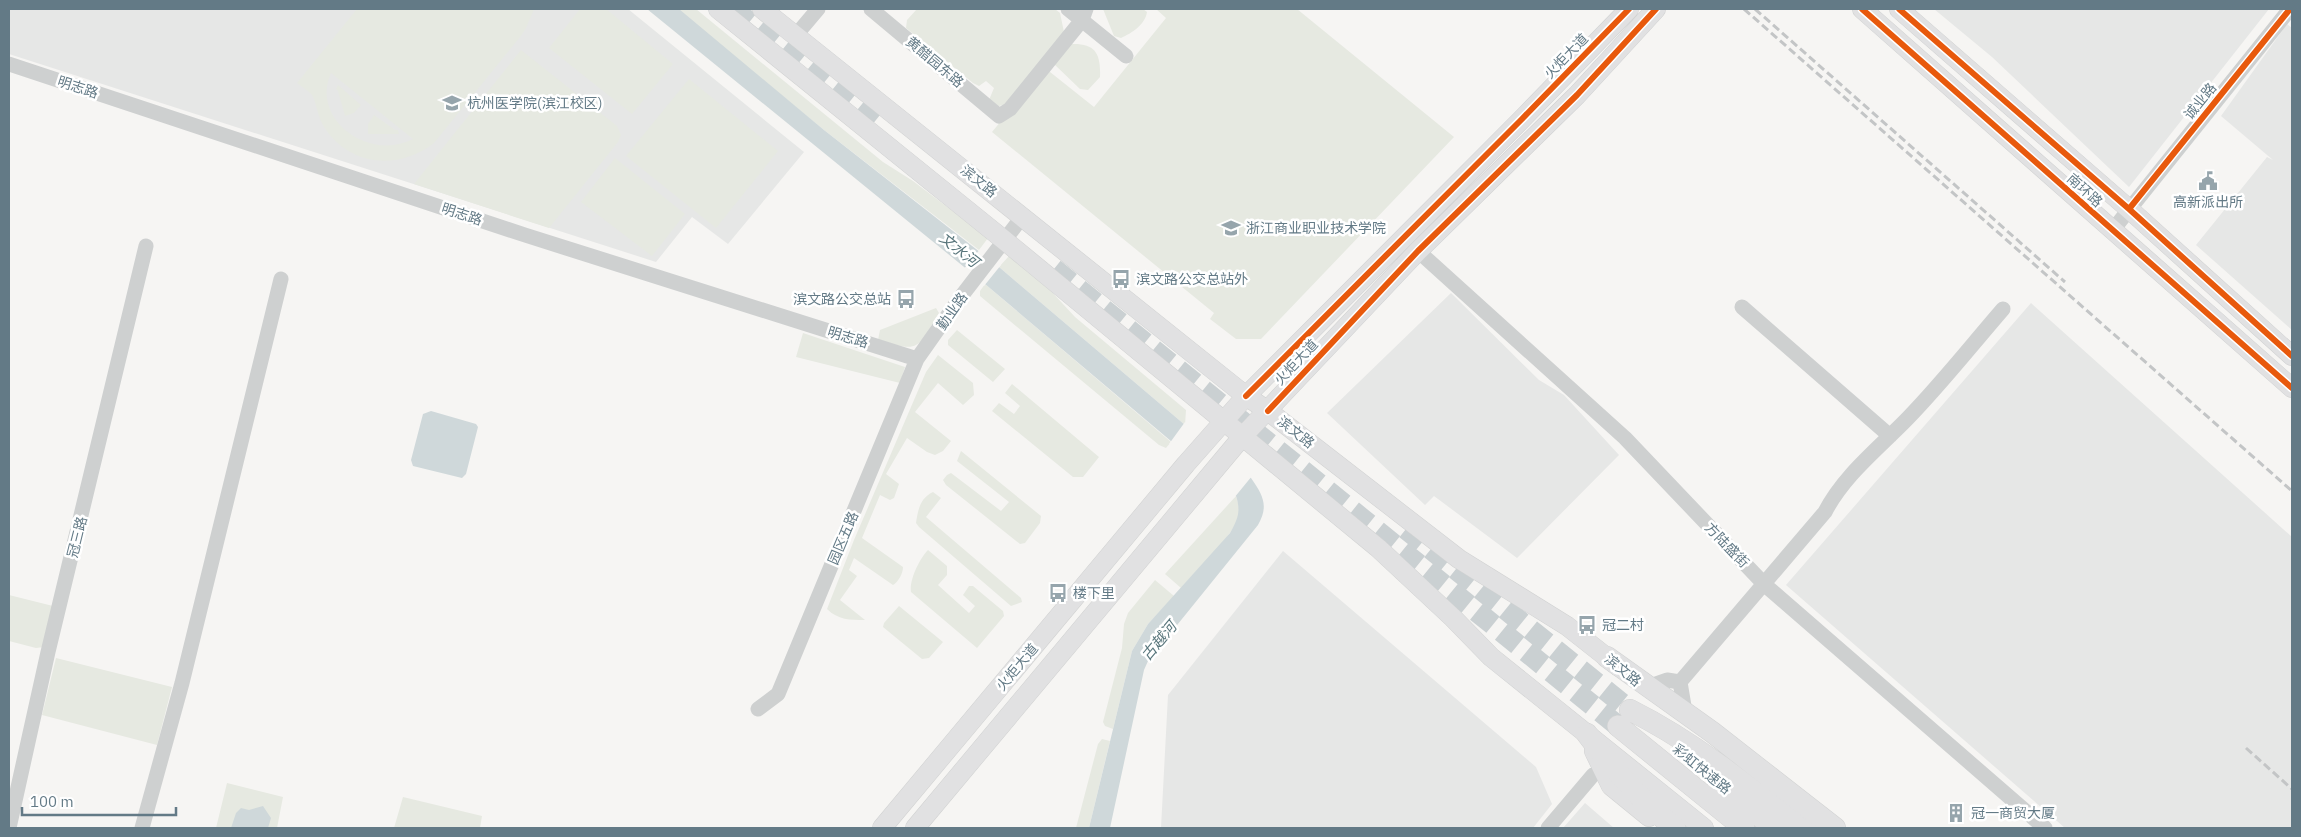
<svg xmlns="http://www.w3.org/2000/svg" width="2301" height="837" font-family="'IBM Plex Sans','Noto Sans SC',sans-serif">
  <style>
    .built { fill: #e6e7e6 }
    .green { fill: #e6e9e1; fill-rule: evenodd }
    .water { fill: #cfd8da }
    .pier { fill: #f6f5f3 }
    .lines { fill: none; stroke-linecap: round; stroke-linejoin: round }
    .highway-tunnel { stroke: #cad0d2; stroke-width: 21; stroke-dasharray: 21 11; stroke-linecap: butt }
    .major-casing { stroke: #d1d2d2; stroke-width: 20 }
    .highway-casing { stroke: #d2d3d3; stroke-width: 22 }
    .minor { stroke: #ced0d0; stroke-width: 15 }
    .major { stroke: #e1e1e2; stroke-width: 19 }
    .highway { stroke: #e1e1e2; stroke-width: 21 }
    .rail { stroke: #c3c5c6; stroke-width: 3; stroke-dasharray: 8 4; stroke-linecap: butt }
    .cycleway-casing { stroke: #fff; stroke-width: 9 }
    .cycleway { stroke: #e8590c; stroke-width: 6 }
    .labels { text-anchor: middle; stroke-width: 5; stroke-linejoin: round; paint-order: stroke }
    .street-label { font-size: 14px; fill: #637a86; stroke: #fff }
    .poi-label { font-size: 14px; fill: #637a86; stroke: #fff; text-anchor: start }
    .water-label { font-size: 15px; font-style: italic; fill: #59767c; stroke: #fff }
  </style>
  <rect width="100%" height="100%" fill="#f6f5f3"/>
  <path class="built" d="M 9,9 L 628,9 L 804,152 L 728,244 L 692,217 L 656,262 L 9,54 Z
    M 1934,9 L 2269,9 L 2129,187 L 1992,57 Z
    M 2287,24 L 2292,28 L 2292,330 L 2196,245 L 2267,157 L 2273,160 L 2221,116 Z
    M 1451,293 L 1539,380 L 1564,395 L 1619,455 L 1517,558 L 1434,496 L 1425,505 L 1327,413 Z
    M 2031,303 L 2292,537 L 2292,828 L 2065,828 L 1786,585 Z
    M 1283,551 L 1536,767 L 1552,804 L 1533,828 L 1161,828 L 1168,695 Z
    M 1585,803 L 1614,828 L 1563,828 Z"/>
  <path class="green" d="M 357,9 L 534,9 L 526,28 L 520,37 L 434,143 C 398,171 349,166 324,127 C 318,118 316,101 312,95 C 309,91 302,87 297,83 ZM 331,73 L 413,139 C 369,162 310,119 331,73 Z
    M 580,9 L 606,9 L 673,64 L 632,114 L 549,48 Z
    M 676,9 L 696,9 L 883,162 L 913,181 L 988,238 L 979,250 L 824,130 Z
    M 917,9 L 1055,9 L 1060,13 L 1064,32 L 1012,102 L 996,107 L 989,100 L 994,88 L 986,81 L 979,86 L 973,83 L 906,28 L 907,20 Z
    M 1103,9 L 1143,9 L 1147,12 C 1145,25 1132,33 1121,38 L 1114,36 Z
    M 1156,9 L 1297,9 L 1454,137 L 1261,339 L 1236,339 L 1210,319 L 1214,313 L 992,132 L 1045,68 L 1094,107 L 1166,18 Z
    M 1071,44 C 1095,43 1101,53 1100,77 L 1088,90 L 1080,89 L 1054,64 Z
    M 521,50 L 617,126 L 621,135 L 618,142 L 549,228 L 414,184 Z
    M 689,79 L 778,151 L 716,228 L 626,156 Z
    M 338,85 L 361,105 L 354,113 L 345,116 L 338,91 L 336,89 Z
    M 374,115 L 395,130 L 398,130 L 399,134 L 368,134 L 368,124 Z
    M 615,158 L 685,214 L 652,256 L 581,202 Z
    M 1009,256 L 1050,290 L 1075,317 L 1186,410 L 1185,425 L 999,267 Z
    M 985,284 L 1171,442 L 1166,448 L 1159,445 L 980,296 L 980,291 Z
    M 936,308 L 939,313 C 917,349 921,353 878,340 L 880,330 Z
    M 957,330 L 1005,369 L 993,382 L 948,345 L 948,340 Z
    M 803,333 L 905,367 L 900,383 L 796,357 Z
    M 938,355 L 973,383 L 974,395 L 963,405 L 938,383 L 915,412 L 951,441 L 943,451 L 935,455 L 927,452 L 907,438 L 886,474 L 899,484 L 894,498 L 890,500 L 880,495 L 862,538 L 903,567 C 903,574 898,582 893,585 L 854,558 L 849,570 L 857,576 L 840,600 L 865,620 C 850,620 838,620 827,609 L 854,540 L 926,372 Z
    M 1012,384 L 1099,457 L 1083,477 L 1073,477 L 992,411 L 999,403 L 1014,414 L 1020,406 L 1005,393 Z
    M 961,451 L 1041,516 L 1040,523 L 1025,543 L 1020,544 L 946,485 L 943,480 L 947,475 L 951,473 L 1001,511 L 1009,502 L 957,461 Z
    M 933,492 L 941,498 L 926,517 L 1021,598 L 1022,602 L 1011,606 L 919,527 L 916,523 C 918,510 920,498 933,492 Z
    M 1236,496 C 1238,503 1241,511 1238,519 C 1230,539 1196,570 1181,588 L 1165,574 Z
    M 928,550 L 947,566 L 947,575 L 938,585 L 969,613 L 975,606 L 963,595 L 969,586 L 973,586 L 1003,611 L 1004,616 L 977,648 L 911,592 C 909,580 920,558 928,550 Z
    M 1155,580 L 1174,596 L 1148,624 L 1132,651 L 1113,729 L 1105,726 L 1103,722 L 1122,648 L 1124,624 L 1128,613 Z
    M 9,595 L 53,606 L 44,647 L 36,648 L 9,641 Z
    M 899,606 L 943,642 L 929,658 L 922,659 L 883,627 L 884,623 Z
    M 56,658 L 172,687 L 157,745 L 42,715 Z
    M 1102,739 L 1110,741 L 1089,828 L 1076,828 L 1098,744 Z
    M 227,783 L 283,797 L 277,828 L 216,828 Z
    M 403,797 L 482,816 L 480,828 L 394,828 Z"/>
  <path class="water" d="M 647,9 L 679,9 L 824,130 L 999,267 L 1185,425 L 1251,478 C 1263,495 1269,506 1258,525 L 1148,661 L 1144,670 L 1110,828 L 1089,828 L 1132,651 L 1148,624 L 1230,533 C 1238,519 1241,511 1236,496 L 985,284 Z
    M 431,411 L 476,424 L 478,427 L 466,474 L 462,478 L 413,466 L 411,460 L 423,414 Z
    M 263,806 L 271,818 L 268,828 L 231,828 L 236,813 L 241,808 L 249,810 Z"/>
  <path class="pier" d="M 981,248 L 1001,265 L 984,286 L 963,270 Z
    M 1185,422 L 1252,476 L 1234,498 L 1169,444 Z"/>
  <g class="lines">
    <path class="highway-tunnel" d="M 733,9 L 879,127
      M 1054,269 L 1618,726
      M 1406,529 L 1630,710"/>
    <g class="major-casing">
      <path id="major" d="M 718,9 L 1004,240 L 1378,548 L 1453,618 L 1491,657 L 1704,828
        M 762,9 L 1246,396 L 1268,411 L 1459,559 L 1567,626 L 1619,667
        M 1862,9 L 2292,388
        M 1899,9 L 2129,209 L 2292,356
        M 1594,751 L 1611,786 L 1649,817
        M 1769,788 L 1812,828
        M 882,828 L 1186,464 L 1246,396 L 1522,119 L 1629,9
        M 915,828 L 1242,437 L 1418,251 L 1577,95 L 1656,9"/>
    </g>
    <g class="highway-casing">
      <path id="highway" d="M 1607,657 L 1712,732 L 1835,828
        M 1630,710 C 1692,741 1746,784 1799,828
        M 1618,726 L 1744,828
        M 1587,734 C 1613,769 1641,801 1675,828
        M 1718,782 L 1774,828"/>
    </g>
    <path class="minor" d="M 871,9 L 999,116 L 1010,109 L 1082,20 L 1086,9
      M 1068,9 L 1126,56
      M 796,35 L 818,9
      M 9,64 L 525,235 L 917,359
      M 2112,231 L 2290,9
      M 1418,251 L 1625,438 L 1765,585 L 2045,828
      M 1742,307 L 1890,436
      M 1650,686 L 1667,680 L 1680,682
      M 758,709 L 778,694 L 917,359 L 960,298 L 1023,216
      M 1685,712 L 1680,682 L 1825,512 C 1844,475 1879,448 1908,418 C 1941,384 1971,346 2003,309
      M 9,828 L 48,652 L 146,246
      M 142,828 L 182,683 L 281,279
      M 1548,828 L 1593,775"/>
    <use href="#major" class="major"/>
    <use href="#highway" class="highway"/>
    <path class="rail" d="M 1744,9 L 2292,491
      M 1755,9 L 2065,282
      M 2246,748 L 2292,789"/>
    <g class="cycleway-casing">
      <path id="cycleway" d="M 1862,9 L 2292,388
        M 1899,9 L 2129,209 L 2292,356
        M 2129,209 L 2290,9
        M 1246,396 L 1522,119 L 1629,9
        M 1268,411 L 1418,251 L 1577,95 L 1656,9"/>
    </g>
    <use href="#cycleway" class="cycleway"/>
  </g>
  <defs>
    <g id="university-bare" transform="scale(1.5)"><path d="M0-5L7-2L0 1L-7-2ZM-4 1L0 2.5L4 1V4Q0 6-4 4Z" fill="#96a5ac" stroke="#fff" stroke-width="2.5" paint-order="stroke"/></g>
    <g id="civic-bare" transform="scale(1.5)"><path d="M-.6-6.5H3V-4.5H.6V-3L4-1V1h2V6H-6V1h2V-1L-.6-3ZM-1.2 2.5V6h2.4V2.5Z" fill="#96a5ac" stroke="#fff" stroke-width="2.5" paint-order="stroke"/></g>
    <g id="bus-bare" transform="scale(1.5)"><path d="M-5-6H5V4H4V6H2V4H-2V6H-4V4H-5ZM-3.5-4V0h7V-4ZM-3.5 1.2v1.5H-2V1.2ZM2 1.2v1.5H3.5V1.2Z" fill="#96a5ac" stroke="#fff" stroke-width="2.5" paint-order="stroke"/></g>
    <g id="building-bare" transform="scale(1.5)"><path d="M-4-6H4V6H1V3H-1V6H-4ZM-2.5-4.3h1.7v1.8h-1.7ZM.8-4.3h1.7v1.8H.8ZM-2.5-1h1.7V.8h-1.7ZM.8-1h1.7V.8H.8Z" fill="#96a5ac" stroke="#fff" stroke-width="2.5" paint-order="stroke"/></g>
  </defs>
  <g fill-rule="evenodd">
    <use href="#university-bare" x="452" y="103"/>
    <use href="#civic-bare" x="2208" y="181"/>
    <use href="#university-bare" x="1231" y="228"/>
    <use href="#bus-bare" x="1121" y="279"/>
    <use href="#bus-bare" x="906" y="299"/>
    <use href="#bus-bare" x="1058" y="593"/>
    <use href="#bus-bare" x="1587" y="625"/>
    <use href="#building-bare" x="1956" y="813"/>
  </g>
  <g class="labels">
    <g class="street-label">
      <text transform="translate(1566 56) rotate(-46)" y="5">火炬大道</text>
      <text transform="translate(935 62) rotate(40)" y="5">黄醋园东路</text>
      <text transform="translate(78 87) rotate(18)" y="5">明志路</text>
      <text transform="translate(2200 101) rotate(-51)" y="5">诚业路</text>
      <text transform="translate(979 181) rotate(39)" y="5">滨文路</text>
      <text transform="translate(2085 190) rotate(42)" y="5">南环路</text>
      <text transform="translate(462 214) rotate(18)" y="5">明志路</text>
      <text transform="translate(952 311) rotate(-55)" y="5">勤业路</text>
      <text transform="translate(848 337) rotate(17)" y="5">明志路</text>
      <text transform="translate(1296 362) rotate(-47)" y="5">火炬大道</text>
      <text transform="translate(1296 432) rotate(38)" y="5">滨文路</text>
      <text transform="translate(77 537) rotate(-76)" y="5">冠三路</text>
      <text transform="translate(843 538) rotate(-67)" y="5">园区五路</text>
      <text transform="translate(1727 545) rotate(46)" y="5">方陆盛街</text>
      <text transform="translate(1017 667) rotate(-50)" y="5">火炬大道</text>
      <text transform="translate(1623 670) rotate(39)" y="5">滨文路</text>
      <text transform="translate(1702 769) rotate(39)" y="5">彩虹快速路</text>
    </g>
    <g class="poi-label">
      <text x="467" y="108">杭州医学院(滨江校区)</text>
      <text x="2208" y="207" text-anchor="middle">高新派出所</text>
      <text x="1246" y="233">浙江商业职业技术学院</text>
      <text x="1136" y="284">滨文路公交总站外</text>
      <text x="891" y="304" text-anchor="end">滨文路公交总站</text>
      <text x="1073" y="598">楼下里</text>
      <text x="1602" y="630">冠二村</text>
      <text x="1971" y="818">冠一商贸大厦</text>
    </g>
    <g class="water-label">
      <text transform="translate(959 250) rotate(39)" y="5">文水河</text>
      <text transform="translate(1159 641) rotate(-50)" y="5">古越河</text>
    </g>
  </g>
  <rect width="2301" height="837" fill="none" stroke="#637a86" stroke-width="20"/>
  <path d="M22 807v8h154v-8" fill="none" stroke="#637a86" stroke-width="2.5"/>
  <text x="30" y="807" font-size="15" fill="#637a86" stroke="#ffffff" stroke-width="4" paint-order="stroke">100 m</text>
</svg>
